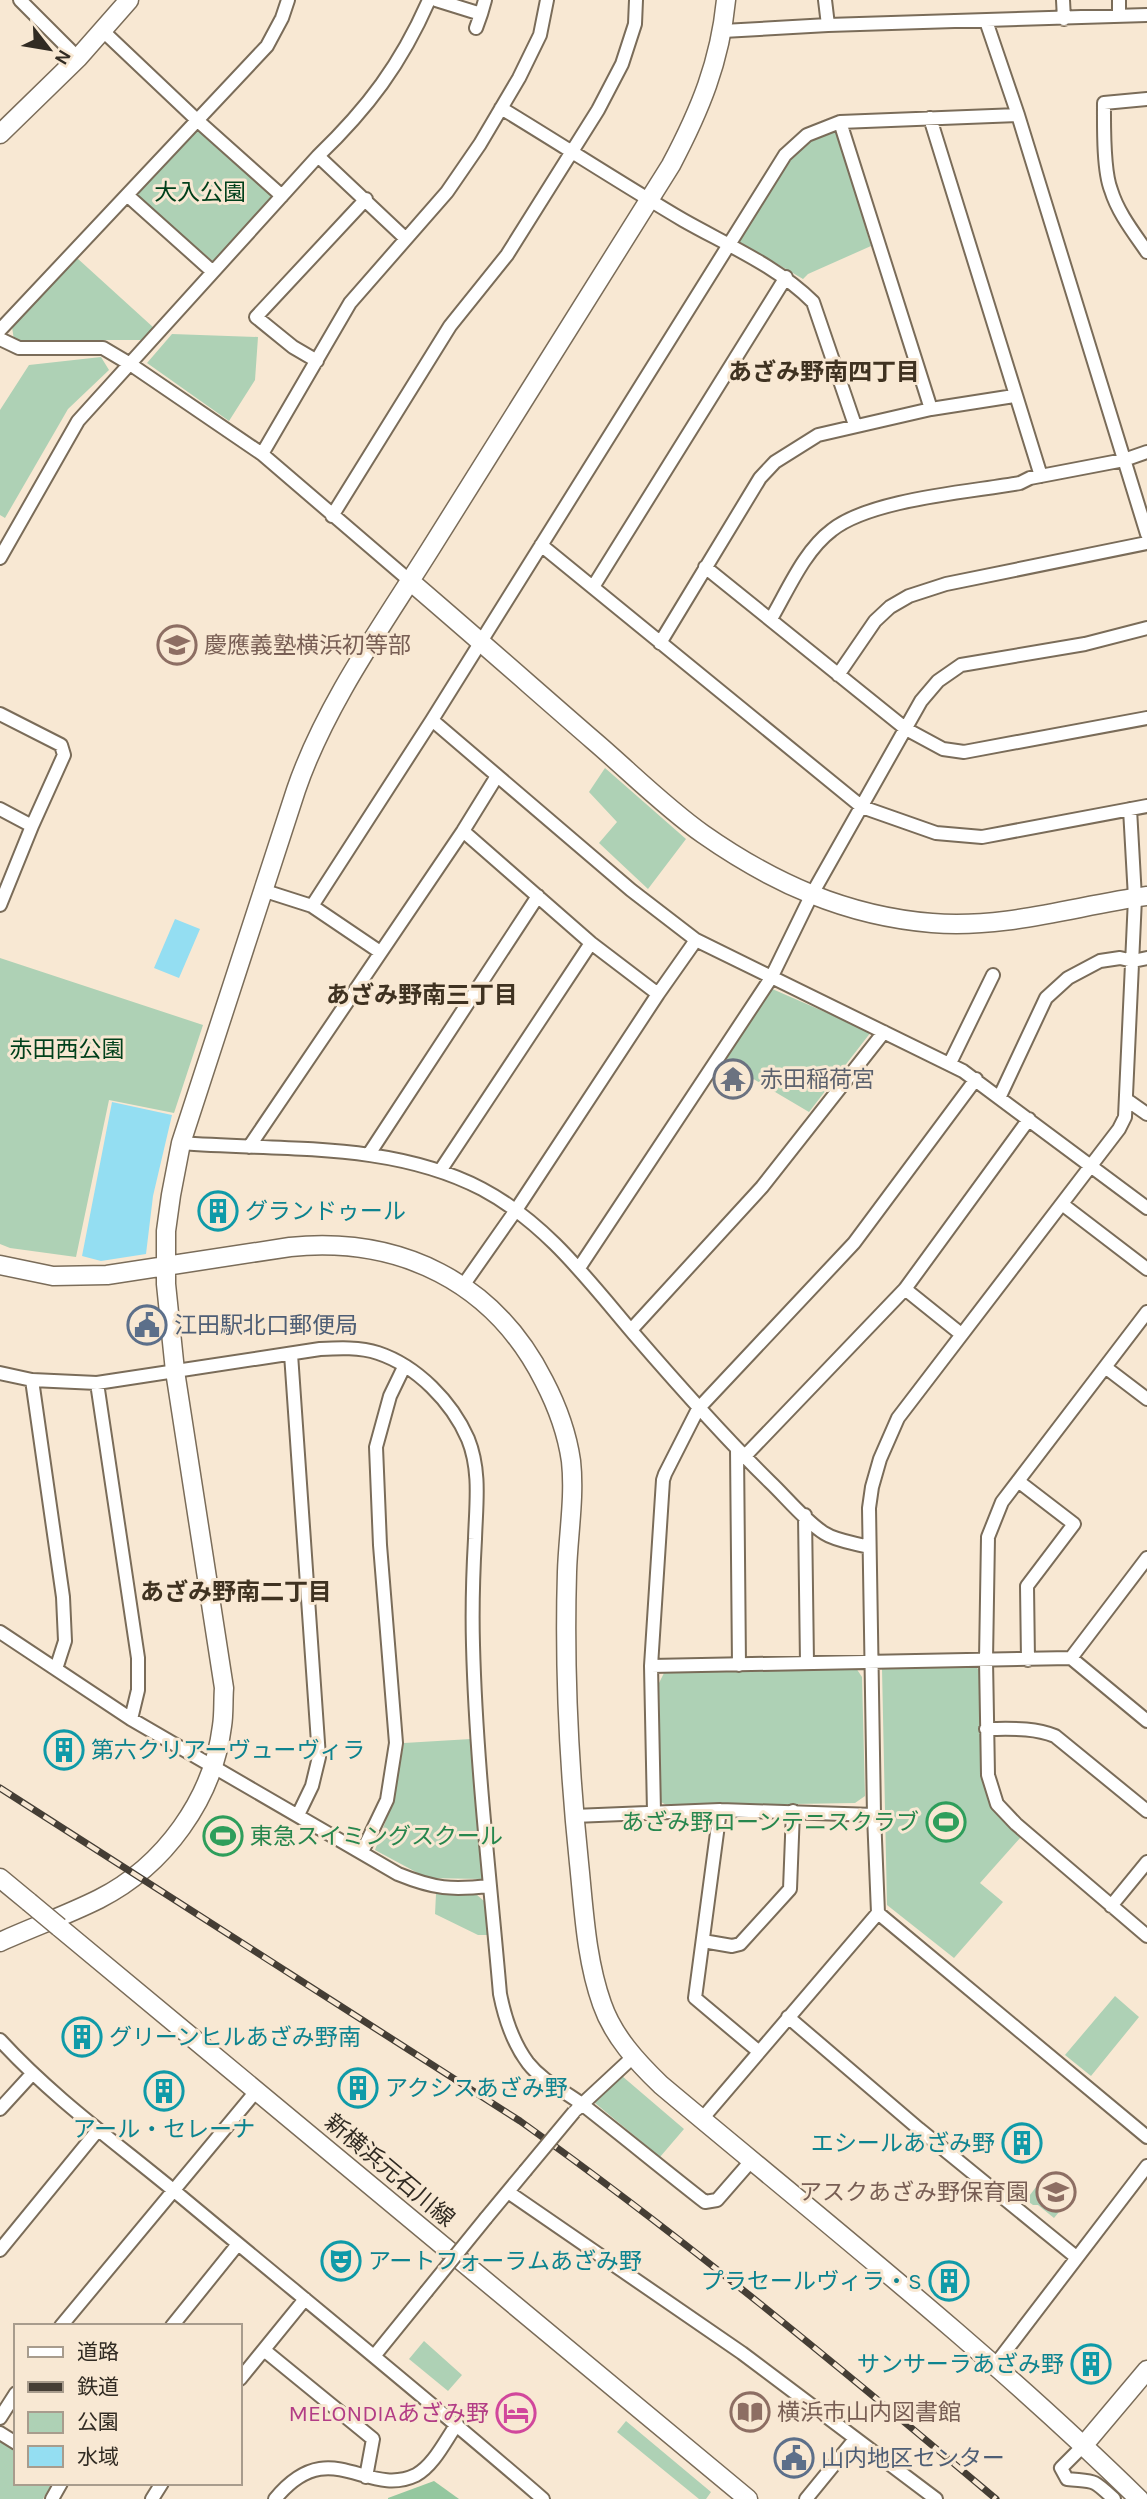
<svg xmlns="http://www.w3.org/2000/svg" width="1147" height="2499" font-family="Karla,'Noto Sans JP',sans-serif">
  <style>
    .green { fill: #aed1b5 }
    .forest { fill: #94c79f }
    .water { fill: #94def2 }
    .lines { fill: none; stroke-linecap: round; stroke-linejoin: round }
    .street-casing { stroke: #7a6c59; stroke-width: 16 }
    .secondary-casing { stroke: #7a6c59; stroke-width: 21 }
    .street { stroke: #fff; stroke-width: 12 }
    .secondary { stroke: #fff; stroke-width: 18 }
    .rail-casing { stroke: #453e35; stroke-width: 7 }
    .rail { stroke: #f8e8d3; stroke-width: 4.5; stroke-dasharray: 13; stroke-linecap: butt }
    .street-bridge-casing { stroke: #7a6c59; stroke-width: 16; stroke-linecap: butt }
    .secondary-bridge-casing { stroke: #7a6c59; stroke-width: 21; stroke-linecap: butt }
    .street-bridge { stroke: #fff; stroke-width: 12 }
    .secondary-bridge { stroke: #fff; stroke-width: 18 }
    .labels { text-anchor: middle; stroke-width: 6; stroke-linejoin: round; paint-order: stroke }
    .park-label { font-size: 23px; fill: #00401b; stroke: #f8e8d3 }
    .education-label { font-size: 23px; fill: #785e54; stroke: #f8e8d3; text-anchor: start }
    .worship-label { font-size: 23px; fill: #5b616d; stroke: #f8e8d3; text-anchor: start }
    .culture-label { font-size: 23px; fill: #0d838f; stroke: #f8e8d3; text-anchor: start }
    .service-label { font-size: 23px; fill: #4e5e75; stroke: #f8e8d3; text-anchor: start }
    .leisure-label { font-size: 23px; fill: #27864d; stroke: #f8e8d3; text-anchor: end }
    .street-label { font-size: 23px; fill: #312b23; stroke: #f8e8d3 }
    .hotel-label { font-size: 23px; fill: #b23c85; stroke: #f8e8d3; text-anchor: end }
    .neighbourhood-label { font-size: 24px; font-weight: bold; fill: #3f3221; stroke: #f8e8d3 }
  </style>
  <rect width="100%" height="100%" fill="#f8e8d3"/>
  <path class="green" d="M 836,128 L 871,246 L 808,274 L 803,279 L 738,241 L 795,152 L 806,140 Z
    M 198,129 L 273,198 L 215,263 L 135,194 Z
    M 77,258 L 154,328 L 141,340 L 14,340 L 12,327 Z
    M 172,334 L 258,337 L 255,380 L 229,421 L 147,363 Z
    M 101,357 L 109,370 L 68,409 L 5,518 L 0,515 L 0,410 L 29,365 Z
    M 605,768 L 686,839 L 648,889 L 599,843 L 617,822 L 589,792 Z
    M 0,958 L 203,1025 L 174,1113 L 109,1100 L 76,1257 L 10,1248 L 0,1244 Z
    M 770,988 L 871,1032 L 809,1112 L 723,1061 Z
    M 974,1666 L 981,1671 L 994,1806 L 1021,1837 L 980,1883 L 1003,1902 L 954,1958 L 887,1905 L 882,1669 Z
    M 856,1668 L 862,1677 L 865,1796 L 855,1803 L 668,1806 L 661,1802 L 659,1683 L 664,1673 Z
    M 471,1739 L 482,1879 L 427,1878 L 375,1850 L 392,1804 L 404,1743 Z
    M 436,1894 L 477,1895 L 484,1901 L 488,1935 L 478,1935 L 435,1914 Z
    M 1115,1996 L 1139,2017 L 1091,2076 L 1065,2055 Z
    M 622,2076 L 684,2129 L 660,2157 L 595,2103 Z
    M 1040,2182 L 1062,2201 L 1061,2203 L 1064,2206 L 1054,2218 L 1038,2205 L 1033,2205 L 1026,2200 Z
    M 424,2341 L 462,2375 L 448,2391 L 409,2359 Z
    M 626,2421 L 711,2492 L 706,2499 L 699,2499 L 617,2432 Z
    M 0,2439 L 16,2450 L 16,2483 L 52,2483 L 43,2499 L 0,2499 Z"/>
  <path class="forest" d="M 434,2481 L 459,2499 L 388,2499 L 388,2498 Z"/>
  <path class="water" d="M 175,919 L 200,929 L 179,978 L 154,968 Z
    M 112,1102 L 172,1115 L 153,1196 L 146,1254 L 101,1261 L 82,1256 Z"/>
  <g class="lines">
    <g class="street-casing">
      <path id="street" d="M 20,0 L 78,58
        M 436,0 L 481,14 L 485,0
        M 825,0 L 828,25
        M 1063,0 L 1064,19
        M 1119,0 L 1119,16
        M 986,21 L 1018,115 L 1147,534
        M 476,28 L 481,14
        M 103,31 L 198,121 L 282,196
        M 723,31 L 828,25 L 1147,15
        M 1147,99 L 1104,103 C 1104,125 1103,170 1111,190 C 1118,213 1134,233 1147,252
        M 501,108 C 562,145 622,184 683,220 C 727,245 777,266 813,302 L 855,425
        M 930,118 L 1041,476
        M 840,122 L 931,409
        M 318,156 L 405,238
        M 127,195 L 213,272
        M 0,330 L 267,46 L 282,18 L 288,0
        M 0,339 L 19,348 L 103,348 L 130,364 L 262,454 L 410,581
        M 317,361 L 293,347 L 256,317 L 366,199
        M 262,454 L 350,303 L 447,192 L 480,144 L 519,78 L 540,35 L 547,0
        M 332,516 L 450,326 L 507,255 L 598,110 L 622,64 L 635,24 L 636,0
        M 541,545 L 862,807 L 936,833 L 982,837 L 1147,806
        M 0,558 L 78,421 L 318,156 C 368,108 401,64 429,0
        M 705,567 L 906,729 L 943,749 L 964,752 L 1147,718
        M 593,587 L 786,277
        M 771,619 C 788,590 804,551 832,530 C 871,499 970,492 1020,483 L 1030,478 L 1124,460 L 1147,452
        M 660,643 L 760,478 L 775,462 L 818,435 L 931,409 L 1014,396
        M 838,675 L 875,621 L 890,607 L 909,596 L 946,584 L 1147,543
        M 0,714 L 61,745 L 64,755 L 32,826 L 0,905
        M 432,720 L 631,890 L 696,940 L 963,1071 L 1147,1208
        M 0,809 L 32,826
        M 1130,809 L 1135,898 L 1125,1117 L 1119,1129 L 898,1418 L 880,1459 L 872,1487 L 869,1508 L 874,1815 L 878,1913 L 1147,2137
        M 463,831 L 591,943 L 658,994
        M 262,890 L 312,906 L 380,952
        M 312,906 L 432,720 L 785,155 L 807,135 L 840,122 L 1018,115
        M 950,1063 L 993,975
        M 1000,1096 L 1046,998 L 1068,978 L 1100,961 L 1120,958 L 1133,961 L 1147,958
        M 1127,1100 L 1147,1114
        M 181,1143 C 281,1151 390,1141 482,1189 C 546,1223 588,1280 634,1334 C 678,1385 722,1435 770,1482 C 786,1497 805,1521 824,1533 C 836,1541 855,1543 869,1547
        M 249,1147 L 463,831 L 497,776
        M 369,1154 L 538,896
        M 440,1171 L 591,943
        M 1062,1204 L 1147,1269
        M 579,1268 L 771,978 L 812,894 L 921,701 L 938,681 L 961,665 L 1085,644 L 1147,628
        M 462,1287 L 516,1210 L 658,994 L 696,940
        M 905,1289 L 961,1334
        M 1147,1312 L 1002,1502 L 988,1537 L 986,1660 L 988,1775 L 997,1804 L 1016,1824 L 1147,1936
        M 631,1330 L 762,1187 L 884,1032
        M 291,1354 L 319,1757 L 312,1786 L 298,1815
        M 1105,1367 L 1147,1399
        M 0,1373 L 32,1380 L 97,1383 L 320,1349 C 339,1348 360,1347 378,1353 C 417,1366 452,1402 468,1439 C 481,1471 476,1505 475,1539 C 473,1574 472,1609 473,1645 C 476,1762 490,1878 500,1994 C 505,2019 513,2043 528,2063 C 543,2082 565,2091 583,2105 C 624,2137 664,2170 705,2202 L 717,2200 L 751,2161
        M 32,1380 L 63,1597 L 65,1641 L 56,1669
        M 97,1383 L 138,1658 L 138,1690 L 131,1719
        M 737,1449 L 739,1665
        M 744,1457 L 905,1289 L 1029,1119
        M 1018,1481 L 1074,1524 L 1027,1586 L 1028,1660
        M 805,1515 L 807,1663
        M 0,1632 L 131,1719 L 398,1874 C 435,1889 451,1890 490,1886
        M 1071,1658 L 1147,1721
        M 651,1666 L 1071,1658 L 1147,1558
        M 986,1729 C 1009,1729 1033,1727 1055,1736 L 1147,1811
        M 720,1810 L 695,1998 L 758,2051
        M 654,1812 L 651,1666 L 663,1480 L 665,1474 L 698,1409 L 854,1243 L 976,1079
        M 574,1816 L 720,1810 L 874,1815
        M 362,1852 L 387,1800 L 396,1743 L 380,1545 L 376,1447 L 390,1396 L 404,1367
        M 1111,1906 L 1147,1862
        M 703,1941 L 732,1946 L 740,1944 L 790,1889 L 793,1811
        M 788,2017 L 919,2129 L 1076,2257
        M 0,2040 C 55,2100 122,2147 184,2199 C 304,2299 425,2397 543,2499
        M 0,2109 L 32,2074
        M 577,2109 L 633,2057
        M 702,2119 L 878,1913
        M 508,2192 L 742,2353 L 936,2499
        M 486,2218 L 525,2171
        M 0,2250 L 98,2130
        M 61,2326 L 257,2090
        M 172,2326 L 238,2244
        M 264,2350 L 373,2439 L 366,2477
        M 375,2355 L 426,2292
        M 995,2365 L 1147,2166
        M 240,2379 L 305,2299
        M 0,2418 L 16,2393
        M 0,2433 L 16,2443
        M 1083,2446 L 1061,2468 L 1067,2479 C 1096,2482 1091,2478 1114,2499
        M 52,2499 L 61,2483
        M 152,2499 L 162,2483
        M 275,2499 C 330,2432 366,2499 416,2475 C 434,2465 445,2441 457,2424
        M 806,2499 L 855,2439"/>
    </g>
    <g class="secondary-casing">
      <path id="secondary" d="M 0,134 L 78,58 L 129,0
        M 410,581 C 472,634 533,688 594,741 C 629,771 666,808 703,834 C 773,883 846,916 932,923 C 1006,929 1075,906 1147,896
        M 0,1265 L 53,1276 L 107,1275 L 290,1247 C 400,1236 494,1282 544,1381 C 557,1406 567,1433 571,1461 C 575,1497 568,1536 567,1572 C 564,1670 569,1767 579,1863 C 584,1911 586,1959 602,2004 C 613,2036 637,2062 661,2085 C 822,2220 988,2351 1139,2499
        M 0,1878 L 29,1902
        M 59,1927 L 748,2499
        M 0,1942 C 33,1927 67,1915 99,1899 C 164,1866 213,1799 222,1726 C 224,1714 223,1701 224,1688 L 175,1371 L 166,1284 L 166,1231 L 171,1195 L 181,1143 L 296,790 C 326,702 387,619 436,540 C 514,415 592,290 671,165 C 700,110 720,62 726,0
        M 1083,2446 L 1147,2370"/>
    </g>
    <use href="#street" class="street"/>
    <use href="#secondary" class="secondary"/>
    <g class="rail-casing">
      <path id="rail" d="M 0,1788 L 520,2121 C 685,2239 841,2368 996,2499"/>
    </g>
    <use href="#rail" class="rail"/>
    <g class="street-bridge-casing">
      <path id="street-bridge" d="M 525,2171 L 574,2112
        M 426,2292 L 486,2218"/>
    </g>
    <g class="secondary-bridge-casing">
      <path id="secondary-bridge" d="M 29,1902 L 59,1927"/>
    </g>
    <use href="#street-bridge" class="street-bridge"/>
    <use href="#secondary-bridge" class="secondary-bridge"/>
  </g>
  <defs>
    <g id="school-ring" transform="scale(2.0125)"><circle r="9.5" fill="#f8e8d3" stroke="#8d6e63" stroke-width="1.5"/><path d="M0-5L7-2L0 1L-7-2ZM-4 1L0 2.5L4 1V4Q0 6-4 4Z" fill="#8d6e63"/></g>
    <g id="temple-ring" transform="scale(2.0125)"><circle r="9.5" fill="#f8e8d3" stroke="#6b7280" stroke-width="1.5"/><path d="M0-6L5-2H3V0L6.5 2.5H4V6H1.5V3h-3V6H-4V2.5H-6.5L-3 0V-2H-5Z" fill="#6b7280"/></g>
    <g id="building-ring" transform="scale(2.0125)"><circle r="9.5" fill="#f8e8d3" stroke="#0f9aa8" stroke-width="1.5"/><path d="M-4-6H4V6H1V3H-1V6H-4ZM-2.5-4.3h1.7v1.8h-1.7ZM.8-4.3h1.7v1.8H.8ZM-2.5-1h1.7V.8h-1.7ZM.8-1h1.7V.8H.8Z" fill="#0f9aa8"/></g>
    <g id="civic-ring" transform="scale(2.0125)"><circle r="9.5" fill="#f8e8d3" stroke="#5c6f8a" stroke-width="1.5"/><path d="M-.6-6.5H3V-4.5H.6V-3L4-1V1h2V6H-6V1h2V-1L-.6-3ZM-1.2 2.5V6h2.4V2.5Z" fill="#5c6f8a"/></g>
    <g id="stadium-ring" transform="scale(2.0125)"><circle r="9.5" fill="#f8e8d3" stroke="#2e9e5b" stroke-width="1.5"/><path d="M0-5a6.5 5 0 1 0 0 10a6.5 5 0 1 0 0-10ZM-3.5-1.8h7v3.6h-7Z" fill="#2e9e5b"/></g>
    <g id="theatre-ring" transform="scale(2.0125)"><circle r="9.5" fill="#f8e8d3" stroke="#0f9aa8" stroke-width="1.5"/><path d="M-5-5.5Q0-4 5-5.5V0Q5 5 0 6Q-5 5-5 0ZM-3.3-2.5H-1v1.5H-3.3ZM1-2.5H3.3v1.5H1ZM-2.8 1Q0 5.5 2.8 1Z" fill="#0f9aa8"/></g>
    <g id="library-ring" transform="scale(2.0125)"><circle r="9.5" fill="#f8e8d3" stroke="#8d6e63" stroke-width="1.5"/><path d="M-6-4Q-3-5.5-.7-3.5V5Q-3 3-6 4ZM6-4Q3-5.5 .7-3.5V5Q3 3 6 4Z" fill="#8d6e63"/></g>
    <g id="hotel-ring" transform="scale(2.0125)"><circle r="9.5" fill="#f8e8d3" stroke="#d1479c" stroke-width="1.5"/><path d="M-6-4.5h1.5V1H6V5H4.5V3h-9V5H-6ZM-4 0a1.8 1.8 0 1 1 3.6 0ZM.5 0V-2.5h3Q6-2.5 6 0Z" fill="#d1479c"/></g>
  </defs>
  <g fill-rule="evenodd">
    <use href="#school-ring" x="177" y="645"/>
    <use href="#temple-ring" x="733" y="1079"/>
    <use href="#building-ring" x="218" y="1211"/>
    <use href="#civic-ring" x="147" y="1325"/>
    <use href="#building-ring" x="64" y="1750"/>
    <use href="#stadium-ring" x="946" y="1822"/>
    <use href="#stadium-ring" x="223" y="1836"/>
    <use href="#building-ring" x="82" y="2037"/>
    <use href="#building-ring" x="358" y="2088"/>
    <use href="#building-ring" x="164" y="2091"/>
    <use href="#building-ring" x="1022" y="2143"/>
    <use href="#school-ring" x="1056" y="2192"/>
    <use href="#theatre-ring" x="341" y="2261"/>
    <use href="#building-ring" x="949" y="2281"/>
    <use href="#building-ring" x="1091" y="2364"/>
    <use href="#library-ring" x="750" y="2412"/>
    <use href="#hotel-ring" x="516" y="2413"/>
    <use href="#civic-ring" x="794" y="2458"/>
  </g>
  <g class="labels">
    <g class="park-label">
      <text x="200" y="200">大入公園</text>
      <text x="67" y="1057">赤田西公園</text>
    </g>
    <g class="education-label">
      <text x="204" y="653">慶應義塾横浜初等部</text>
      <text x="1029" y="2200" text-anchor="end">アスクあざみ野保育園</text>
      <text x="777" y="2420">横浜市山内図書館</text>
    </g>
    <g class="worship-label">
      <text x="760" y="1087">赤田稲荷宮</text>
    </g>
    <g class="culture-label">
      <text x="245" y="1219">グランドゥール</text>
      <text x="91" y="1758">第六クリアーヴューヴィラ</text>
      <text x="109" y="2045">グリーンヒルあざみ野南</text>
      <text x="385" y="2096">アクシスあざみ野</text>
      <text x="164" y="2137" text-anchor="middle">アール・セレーナ</text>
      <text x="995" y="2151" text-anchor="end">エシールあざみ野</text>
      <text x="368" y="2269">アートフォーラムあざみ野</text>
      <text x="922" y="2289" text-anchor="end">プラセールヴィラ・S</text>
      <text x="1064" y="2372" text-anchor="end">サンサーラあざみ野</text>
    </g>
    <g class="service-label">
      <text x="174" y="1333">江田駅北口郵便局</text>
      <text x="821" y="2466">山内地区センター</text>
    </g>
    <g class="leisure-label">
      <text x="919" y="1830">あざみ野ローンテニスクラブ</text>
      <text x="250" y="1844" text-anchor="start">東急スイミングスクール</text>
    </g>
    <g class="street-label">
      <text transform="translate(390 2170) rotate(40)" y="8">新横浜元石川線</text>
    </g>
    <g class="hotel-label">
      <text x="489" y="2421">MELONDIAあざみ野</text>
    </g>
    <g class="neighbourhood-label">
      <text x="824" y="380">あざみ野南四丁目</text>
      <text x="422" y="1003">あざみ野南三丁目</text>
      <text x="236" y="1600">あざみ野南二丁目</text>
    </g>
  </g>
  <rect x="14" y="2324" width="228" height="161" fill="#f8e8d3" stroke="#a89c8d" stroke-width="2"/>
  <rect x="28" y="2347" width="35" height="10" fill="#ffffff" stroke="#a89c8d" stroke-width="2"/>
  <text x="77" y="2359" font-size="21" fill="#312b23">道路</text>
  <rect x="28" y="2382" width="35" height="10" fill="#453e35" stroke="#a89c8d" stroke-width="2"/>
  <text x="77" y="2394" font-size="21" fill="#312b23">鉄道</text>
  <rect x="28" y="2412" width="35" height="21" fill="#aed1b5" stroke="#a89c8d" stroke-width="2"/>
  <text x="77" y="2429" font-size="21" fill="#312b23">公園</text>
  <rect x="28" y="2446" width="35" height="21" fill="#94def2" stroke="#a89c8d" stroke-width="2"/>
  <text x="77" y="2464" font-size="21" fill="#312b23">水域</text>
  <g transform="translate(49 49) rotate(121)" stroke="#f8e8d3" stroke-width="5" paint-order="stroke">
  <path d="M0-5L12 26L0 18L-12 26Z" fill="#312b23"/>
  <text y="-10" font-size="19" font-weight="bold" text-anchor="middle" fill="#312b23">N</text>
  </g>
</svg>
